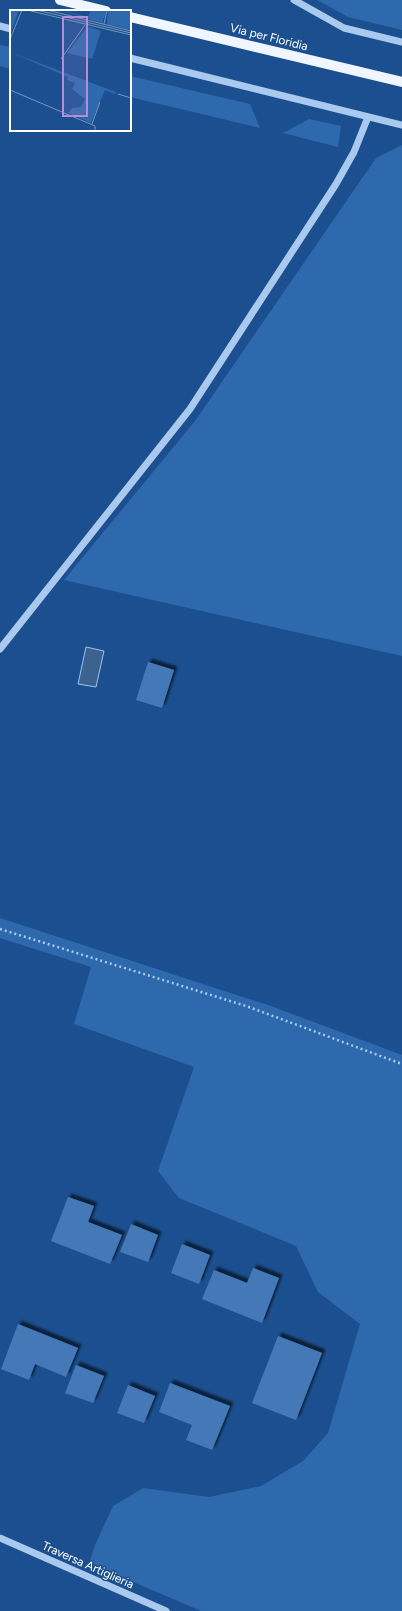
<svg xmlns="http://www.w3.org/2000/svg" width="402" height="1611" font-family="Figtree,sans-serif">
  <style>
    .green { fill: #2e69ad }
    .water { fill: #3c6290; stroke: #9cc4f0 }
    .building { fill: #4478b7; filter: url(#shadow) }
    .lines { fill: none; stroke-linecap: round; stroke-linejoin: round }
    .path { stroke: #a9c9ee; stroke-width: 2.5; stroke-dasharray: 2 3; stroke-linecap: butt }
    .minor { stroke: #a9c9ee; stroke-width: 7 }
    .major { stroke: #f0f6ff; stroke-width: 10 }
    .labels { text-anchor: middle; stroke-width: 3; stroke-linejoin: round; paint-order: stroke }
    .street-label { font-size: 12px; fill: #fff; stroke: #1b4f8f }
    .inset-road { fill: none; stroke: #7695bc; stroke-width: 1 }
    .view { fill: #b68bdc; fill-opacity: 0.15; stroke: #b68bdc; stroke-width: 2 }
    .inset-edge { fill: none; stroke: #fff; stroke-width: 2 }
  </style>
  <defs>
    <filter id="shadow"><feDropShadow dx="3.5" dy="-3.5" stdDeviation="1" flood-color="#0009"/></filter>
  </defs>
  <rect width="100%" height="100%" fill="#1b4f8f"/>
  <path class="green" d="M 317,0 L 402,0 L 402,30 L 348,17 Z
    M 0,45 L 11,47 L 11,69 L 0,66 Z
    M 130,76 L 250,104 L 260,128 L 130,97 Z
    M 309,119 L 341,126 L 338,147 L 283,133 Z
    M 402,145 L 402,656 L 64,580 L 195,421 L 376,158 Z
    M 0,918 L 271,1006 L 402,1055 L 402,1611 L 201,1611 L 89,1563 L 95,1545 L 113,1506 L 143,1488 L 209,1497 L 261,1486 L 303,1461 L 328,1433 L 360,1324 L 318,1292 L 296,1246 L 179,1198 L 158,1171 L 194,1067 L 74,1024 L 91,967 L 0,938 Z"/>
  <path class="water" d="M 86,647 L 104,651 L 96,687 L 78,684 Z"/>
  <path class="building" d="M 148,662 L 174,670 L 162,708 L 136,700 Z
    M 68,1197 L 94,1206 L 88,1222 L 122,1235 L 110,1264 L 51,1241 Z
    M 131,1224 L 158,1235 L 148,1262 L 120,1252 Z
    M 182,1244 L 210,1255 L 199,1284 L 171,1273 Z
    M 253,1268 L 279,1278 L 262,1323 L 202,1299 L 214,1270 L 247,1283 Z
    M 18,1324 L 78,1348 L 66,1377 L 35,1364 L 29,1380 L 1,1369 Z
    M 278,1336 L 322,1353 L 296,1420 L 252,1403 Z
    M 76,1365 L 104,1376 L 93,1403 L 65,1393 Z
    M 170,1383 L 230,1406 L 212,1450 L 186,1440 L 192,1425 L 159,1412 Z
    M 128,1385 L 155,1396 L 144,1423 L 117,1413 Z"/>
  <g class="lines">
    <path class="path" d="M 0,929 L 246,1006 L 402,1064"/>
    <path class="minor" d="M 294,0 L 344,28 L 402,42
      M 0,26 L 11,29
      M 130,58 L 402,125
      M 0,649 L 190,409 L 336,184 L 354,152 L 368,117
      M 0,1538 L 166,1611"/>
    <path class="major" d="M 60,0 L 106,11
      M 130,17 L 402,82"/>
  </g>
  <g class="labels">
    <g class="street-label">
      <text transform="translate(269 37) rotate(14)" y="4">Via per Floridia</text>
      <text transform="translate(88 1565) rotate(24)" y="4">Traversa Artiglieria</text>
    </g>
  </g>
  <g transform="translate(10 10)">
    <rect width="121" height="121" fill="#1b4f8f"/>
    <path d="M 0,0 L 11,1 L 8,2 L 1,23 ZM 49,0 L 78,7 L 81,0 L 97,0 L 92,13 ZM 98,0 L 121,0 L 121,20 L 97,14 ZM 78,16 L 91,21 L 82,49 L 57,43 ZM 0,42 L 106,82 L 105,84 L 95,80 L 81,113 L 58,103 L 62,98 L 71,97 L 75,89 L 62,79 L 65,73 L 57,70 L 58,67 Z" fill="#2e69ad"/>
    <path class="inset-road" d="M 17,0 L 121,25M 27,0 L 121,23M 37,0 L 121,21M 94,14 L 97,0M 0,29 L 12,0M 51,49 L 75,15M 0,80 L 85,116 L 85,121M 108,84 L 121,88M 82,114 L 90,92"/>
    <path class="view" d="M 53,7 L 77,7 L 77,106 L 53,106 Z"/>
    <rect width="121" height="121" class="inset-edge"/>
  </g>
</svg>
